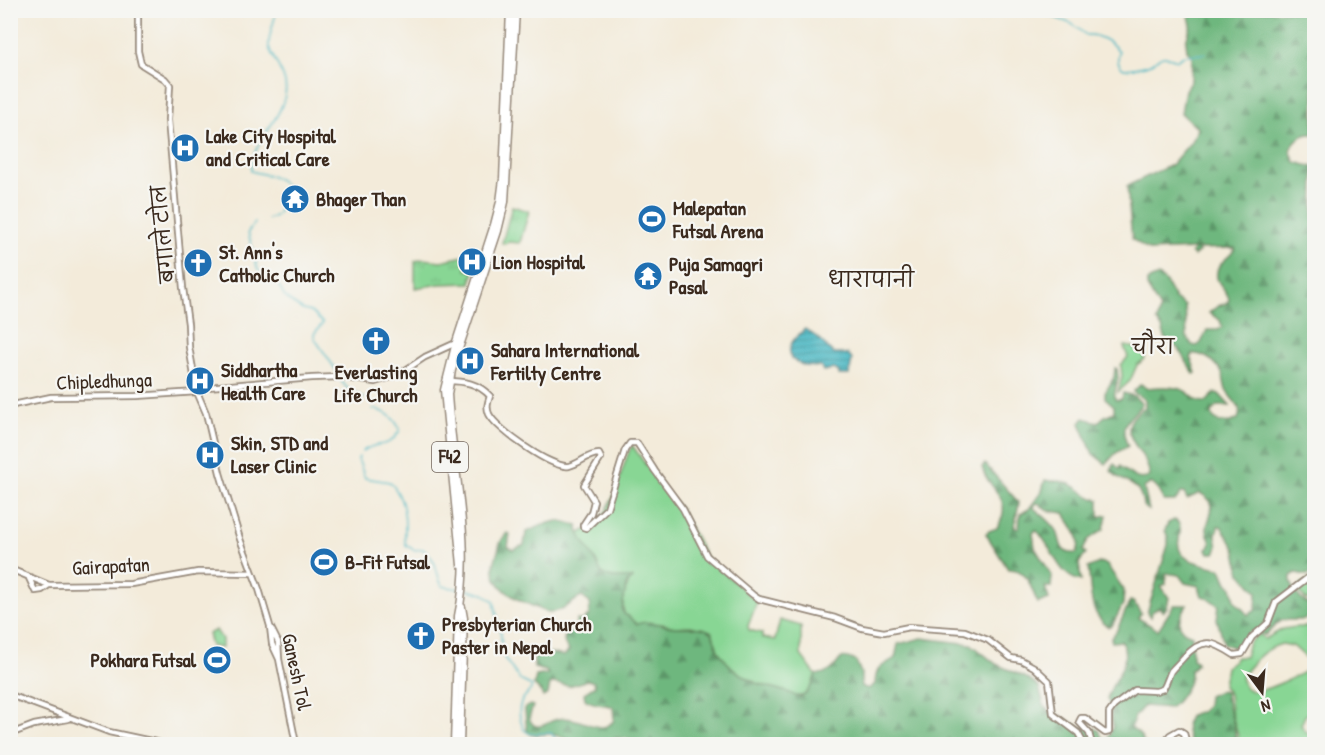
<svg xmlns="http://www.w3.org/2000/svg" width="1325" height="755" font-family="'Patrick Hand','Playpen Sans Deva',sans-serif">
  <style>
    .grass { fill: #88d694; stroke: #628059; stroke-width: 1.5; fill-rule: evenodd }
    .forest { fill: url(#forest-firs); stroke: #54704e; stroke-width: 1.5; fill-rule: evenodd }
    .park { fill: url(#park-tufts); stroke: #628059; stroke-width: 1.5 }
    .water { fill: url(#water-rules); stroke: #427070; stroke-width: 1.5 }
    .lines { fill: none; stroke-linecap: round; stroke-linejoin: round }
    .stream { stroke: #49b7c3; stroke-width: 1.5 }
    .secondary-casing { stroke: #978a7c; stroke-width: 8 }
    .primary-casing { stroke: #978a7c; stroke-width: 8 }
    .highway-casing { stroke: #978a7c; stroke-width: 9 }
    .secondary { stroke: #fff; stroke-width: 4.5 }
    .primary { stroke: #fff; stroke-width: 5 }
    .highway { stroke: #fff; stroke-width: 6 }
    .labels { text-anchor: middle; stroke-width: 4.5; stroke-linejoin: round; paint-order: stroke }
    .shield { fill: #f6f6f2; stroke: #73675e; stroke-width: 1.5 }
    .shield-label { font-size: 18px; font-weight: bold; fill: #3b2a1e }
    .poi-label { font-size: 20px; font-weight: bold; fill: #3b2a1e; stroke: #f6f6f2; text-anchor: start }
    .street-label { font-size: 20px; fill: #3b2a1e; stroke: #f6f6f2 }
    .neighbourhood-label { font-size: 21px; fill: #3b2a1e; stroke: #f6f6f2 }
  </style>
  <defs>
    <pattern id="forest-firs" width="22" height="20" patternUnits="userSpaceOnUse" patternTransform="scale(1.5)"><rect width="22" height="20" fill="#6eb77e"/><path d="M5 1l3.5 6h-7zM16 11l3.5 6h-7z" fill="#5c9567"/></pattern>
    <pattern id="park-tufts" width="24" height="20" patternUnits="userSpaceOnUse" patternTransform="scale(1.5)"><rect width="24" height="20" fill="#88d694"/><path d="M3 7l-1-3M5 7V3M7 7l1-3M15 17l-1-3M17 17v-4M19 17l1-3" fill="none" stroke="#76b87f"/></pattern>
    <pattern id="water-rules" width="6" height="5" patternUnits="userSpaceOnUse" patternTransform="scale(1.5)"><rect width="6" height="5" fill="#49b7c3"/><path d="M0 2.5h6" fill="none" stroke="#3e959e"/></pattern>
  </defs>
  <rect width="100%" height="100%" fill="#f6f6f2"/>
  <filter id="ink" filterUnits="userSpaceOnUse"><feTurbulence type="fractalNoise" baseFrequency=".0167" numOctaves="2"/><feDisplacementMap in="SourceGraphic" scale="12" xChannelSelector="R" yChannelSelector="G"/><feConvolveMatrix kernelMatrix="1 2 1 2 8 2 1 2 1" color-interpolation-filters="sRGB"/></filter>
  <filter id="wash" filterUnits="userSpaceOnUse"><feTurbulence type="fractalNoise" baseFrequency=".008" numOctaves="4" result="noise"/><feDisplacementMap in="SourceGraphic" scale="24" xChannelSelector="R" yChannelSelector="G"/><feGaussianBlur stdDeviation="1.35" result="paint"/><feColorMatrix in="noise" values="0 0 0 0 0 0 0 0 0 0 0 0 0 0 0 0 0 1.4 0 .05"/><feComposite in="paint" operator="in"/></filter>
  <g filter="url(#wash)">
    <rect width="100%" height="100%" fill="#f3ebda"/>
    <path class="grass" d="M 1125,346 L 1143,349 L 1145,359 L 1137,365 L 1130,381 L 1118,392 L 1122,377 L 1121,365 L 1128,357 L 1124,347 Z
      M 632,445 L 664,491 L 680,509 L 706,557 L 757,602 L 748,626 L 749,630 L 762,633 L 762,638 L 775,640 L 780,620 L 801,626 L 801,655 L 816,675 C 811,687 805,704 790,693 L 756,683 L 742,675 L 730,666 L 718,651 L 712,632 L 691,626 L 675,627 L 662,624 L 637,624 L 628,616 L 625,615 C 620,605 625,586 632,579 C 620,579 610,580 600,572 L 578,534 C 618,517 615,479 632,445 Z
      M 1314,576 L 1314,602 L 1305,599 L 1297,590 L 1301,584 Z
      M 1296,627 L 1314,627 L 1314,709 L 1305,716 L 1301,725 L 1305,731 L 1314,736 L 1314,744 L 1228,744 L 1234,742 L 1238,736 L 1231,711 L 1229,694 L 1223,686 L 1226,667 L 1233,662 L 1236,657 L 1245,657 L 1249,643 L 1259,634 L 1265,639 L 1283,629 ZM 1282,644 L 1293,646 L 1314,665 C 1305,673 1263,693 1252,691 C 1249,690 1246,688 1244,686 L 1241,677 C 1253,662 1263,649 1282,644 Z
      M 216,630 L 222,639 L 222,648 L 211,646 L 208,634 Z"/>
    <path class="forest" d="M 1188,11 L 1314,11 L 1314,134 C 1302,133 1295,139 1290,150 L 1295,162 L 1314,167 L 1313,270 L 1314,333 L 1313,340 L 1314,347 L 1314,569 L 1311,574 L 1306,575 L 1296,573 L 1291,576 C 1290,585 1297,597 1305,602 C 1308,604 1311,604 1314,606 L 1314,620 L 1310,617 L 1301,620 L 1282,620 L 1265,635 L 1255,630 C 1243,633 1245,642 1238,649 L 1224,644 L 1217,619 L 1219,606 L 1208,598 L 1202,596 L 1199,586 L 1185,583 L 1179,575 L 1166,573 L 1166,584 L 1161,586 L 1169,598 L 1167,607 L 1163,612 L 1159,607 L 1152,612 L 1151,617 L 1147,613 L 1168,545 L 1168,538 L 1165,530 L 1168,523 L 1174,520 L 1177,521 C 1182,528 1180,531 1179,539 C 1174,563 1206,564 1221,569 L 1227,583 L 1232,587 L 1235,601 L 1248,615 L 1256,610 L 1257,592 L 1240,572 L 1236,550 L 1221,526 L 1218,526 C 1218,529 1217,531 1216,534 C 1215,542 1221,545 1215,553 L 1209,553 L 1207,549 L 1211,544 C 1210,539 1207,534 1207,529 C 1208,514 1221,504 1200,493 L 1187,499 L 1184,493 L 1181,493 L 1175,501 L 1164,501 L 1156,487 L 1151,483 L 1144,488 L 1149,510 L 1143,506 C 1141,480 1124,486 1111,471 L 1114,464 L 1120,469 L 1120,466 C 1129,473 1139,484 1150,476 C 1146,446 1108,432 1145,407 L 1145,400 L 1133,392 L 1141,384 L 1146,388 C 1156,387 1176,385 1185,391 C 1194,396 1194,402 1206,402 L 1215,393 L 1219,394 L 1230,406 L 1217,406 L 1212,413 L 1213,418 C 1220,424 1230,424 1238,419 C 1244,405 1231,401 1226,390 C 1224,384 1224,377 1221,371 C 1216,362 1203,353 1193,354 L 1191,358 L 1196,373 L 1194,374 L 1179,349 L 1166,340 L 1162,328 L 1157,321 L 1160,309 L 1147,287 L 1147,281 L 1158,276 L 1165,281 L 1175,299 L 1185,306 L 1187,337 L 1192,345 L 1197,346 L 1201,343 L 1207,330 L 1218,330 L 1222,327 L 1220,320 L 1209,313 L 1218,306 L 1227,303 L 1229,300 C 1228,291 1219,286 1217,278 C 1214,262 1231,259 1235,248 L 1198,249 L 1199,252 L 1194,256 L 1191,253 L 1195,249 L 1150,251 L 1132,239 L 1127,186 L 1171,165 L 1190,143 L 1198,129 L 1181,113 L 1185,90 L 1191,81 L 1192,56 L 1187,50 L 1186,41 L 1191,25 Z
      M 1115,368 L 1117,369 L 1118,378 L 1114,397 L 1117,400 L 1122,399 L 1123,393 L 1134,396 L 1142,404 C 1130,420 1117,422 1128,446 L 1116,453 L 1106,464 L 1093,454 L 1080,423 L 1084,418 L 1098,422 L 1105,416 L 1114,412 L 1114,406 L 1105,398 L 1105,393 L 1114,377 Z
      M 985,464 L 1019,503 L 1014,527 L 1019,528 L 1020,514 L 1029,509 L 1042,491 L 1045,480 C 1052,482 1058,480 1064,482 C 1078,485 1085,497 1099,500 L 1099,517 L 1107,515 L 1104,529 L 1088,540 L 1083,551 L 1086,553 L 1079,563 L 1081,581 C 1057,577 1052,544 1036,530 L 1033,533 L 1035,548 L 1052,576 L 1051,587 L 1045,587 L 1049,599 L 1038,603 C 1030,589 1029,568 1008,569 L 986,534 L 989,531 L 997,528 C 1016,497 987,490 982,467 ZM 1039,503 L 1046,510 L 1064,513 C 1072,526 1083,537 1077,553 C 1056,555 1063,539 1055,528 C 1049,520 1041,514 1034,508 L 1035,504 Z
      M 558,521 L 577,525 C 580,544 598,557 599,569 C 608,582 619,577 632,578 L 626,585 L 622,610 L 625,615 L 628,616 L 637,624 C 652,619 663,627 677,627 C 690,628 700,625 712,632 L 718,651 L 730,666 L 742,675 L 756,683 L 790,693 C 805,704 811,687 816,675 C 820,674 827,673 831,670 C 843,660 837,653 856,661 L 861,673 L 861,686 L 868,689 L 875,684 C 876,665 882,667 895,658 L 898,644 L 922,638 L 971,644 L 996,664 L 1025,677 L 1039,687 L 1044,706 L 1052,712 L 1082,728 L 1088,727 L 1099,730 L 1103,739 L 1108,739 L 1113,726 L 1110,712 L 1112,709 L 1107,699 C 1113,677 1132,666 1122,641 L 1112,642 L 1111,638 L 1116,632 L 1130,601 L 1133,602 L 1141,613 L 1138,618 L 1158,630 L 1174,605 L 1187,605 C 1179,618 1173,629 1192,635 L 1192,659 L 1197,662 L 1197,664 L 1190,671 C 1192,683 1179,700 1170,708 L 1144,706 L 1135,716 L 1131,728 L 1139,734 L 1145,744 L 635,744 L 632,739 L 615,738 L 603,744 L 581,744 L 552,734 L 532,735 L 527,731 L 525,711 L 525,708 L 530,705 L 533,706 L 529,718 C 534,731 542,726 552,721 C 575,709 601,740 614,720 L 613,707 C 604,703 593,706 585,699 L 584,693 L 595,686 L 594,682 L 588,680 L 569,686 L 553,683 L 550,685 L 548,694 L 543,697 L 541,692 L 534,685 L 536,676 L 548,674 L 546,671 L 534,668 L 534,658 L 549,653 L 564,656 L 569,651 C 564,643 562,641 567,631 L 575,629 L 577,620 L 581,621 L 589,616 L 590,603 L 582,597 L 579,598 C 571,603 560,613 550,612 C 542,612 535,607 528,604 C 508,596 487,581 496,557 C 501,543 497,545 507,533 L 510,534 L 508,547 L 513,550 L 524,545 L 526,532 C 539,527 544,523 558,521 Z
      M 1101,562 L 1107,565 L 1124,590 L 1123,604 L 1112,626 L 1109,627 C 1087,613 1092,589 1088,568 Z
      M 1221,690 L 1226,693 C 1226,708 1237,723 1235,738 L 1225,741 L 1222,744 L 1190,744 C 1186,730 1181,713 1201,712 L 1207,705 L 1208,696 Z"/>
    <path class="park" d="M 512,206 L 529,211 L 520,243 L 508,242 L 505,244 L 502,243 Z
      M 469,255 L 466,270 L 474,271 L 471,283 L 440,284 L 415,288 L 415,261 L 423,259 L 441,261 Z"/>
    <path class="water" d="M 805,329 L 818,338 L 834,354 L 848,354 L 852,360 L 849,375 L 839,375 L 839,372 L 834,369 L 823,371 L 821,367 L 805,366 L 791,359 C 786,345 795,338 805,329 Z"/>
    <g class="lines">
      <path class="stream" d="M 1035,10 L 1072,24 L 1086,35 C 1098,34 1111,42 1119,51 C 1118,59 1116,64 1124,69 C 1132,68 1142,68 1150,64 C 1165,56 1157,52 1177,60 L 1185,55 L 1205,54
        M 268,219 L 274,217 L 289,200 C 287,175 272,177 251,171 C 251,143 280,122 285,95 C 289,77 274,63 269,47 C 267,40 275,19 277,10
        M 255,223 L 248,232 L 258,270 L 279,286 L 284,296 L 292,303 L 303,310 L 311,312 L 323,323 L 314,334 L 315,339 L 338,373
        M 341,381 L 348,389 L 364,398
        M 362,452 C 378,439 387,452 400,430 C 395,418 386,411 373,409
        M 359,457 L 358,459 L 365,478 L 390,482 C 401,494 405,510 405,525 C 405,533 404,538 406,545 L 414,550 L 423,549 C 440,563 434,570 442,586 L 459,589
        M 464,589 L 484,594 L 494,601 L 501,635 L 502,655 L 520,680 L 532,686 C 531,692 527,693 523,699 C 517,708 520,721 524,730 L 530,734 L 551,733 L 559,744"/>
    </g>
  </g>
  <g filter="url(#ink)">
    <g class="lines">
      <g class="secondary-casing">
        <path id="secondary" d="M 138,10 L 138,51 L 141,64 L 165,79 L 170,85 L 168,120 L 183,288 L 188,324 L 189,347 L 197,392 L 206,413 L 220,473 L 240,539 L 259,589 L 270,626 L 278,642 L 279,659 L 296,744
          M 448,381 C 464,381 478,383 490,396 C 488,402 486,407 489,414 C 496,429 552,469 569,466 C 580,464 587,454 599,454 L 601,458 L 584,485 L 594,501 L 591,513 L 583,525 L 583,527 L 586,528 L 607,508 L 625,450 L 630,443 L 637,443 L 655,471 L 683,509 L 707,556 L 753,595 L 759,599 L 835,618 L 862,628 L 884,632 L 909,627 L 965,631 L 988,640 L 1011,658 L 1021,660 L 1034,667 L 1049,681 L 1053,714 L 1078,733 L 1084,744
          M 196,388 L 312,378 L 340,377 L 375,382 L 398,375 L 425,357 L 458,342
          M 13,405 L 51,397 L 137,396 L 197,392
          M 10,571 L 15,571 L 49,585 L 131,584 L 198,572 L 252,573
          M 29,578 L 35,591 L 42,590 L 49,585
          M 270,627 L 272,644 L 279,659
          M 10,695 L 109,732 L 165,744
          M 10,734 L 34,725 L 68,719
          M 1092,744 L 1089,733 L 1079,722 L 1081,718 L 1085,718 L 1105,733 L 1109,732 L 1109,713 L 1114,706 L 1135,690 L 1156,691 L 1163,689 C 1167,683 1168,677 1171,671 C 1175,666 1180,662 1184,657 C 1203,637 1213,641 1234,655 L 1242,654 L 1252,637 L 1268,623 L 1276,602 L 1314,573
          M 1163,744 L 1170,735 L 1179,730 L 1184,733 L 1187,744"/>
      </g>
      <g class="primary-casing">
        <path id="primary" d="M 10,356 L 12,401
          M 10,400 L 13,405 L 10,409"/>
      </g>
      <g class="highway-casing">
        <path id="highway" d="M 461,565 L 444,390 L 456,342 L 494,225 L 500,202 L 503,179 L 510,10
          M 454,744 L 458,616 C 474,543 452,467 448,394 L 452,370 L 498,231 L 505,202 L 516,10
          M 460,744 L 464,618 L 462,607"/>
      </g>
      <use href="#secondary" class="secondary"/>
      <use href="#primary" class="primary"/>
      <use href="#highway" class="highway"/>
    </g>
  </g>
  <defs>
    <g id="hospital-disc" transform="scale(1.5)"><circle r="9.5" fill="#1f6fb2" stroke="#f6f6f2"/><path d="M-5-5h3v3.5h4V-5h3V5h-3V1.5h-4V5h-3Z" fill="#fff"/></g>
    <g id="temple-disc" transform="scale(1.5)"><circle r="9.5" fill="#1f6fb2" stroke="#f6f6f2"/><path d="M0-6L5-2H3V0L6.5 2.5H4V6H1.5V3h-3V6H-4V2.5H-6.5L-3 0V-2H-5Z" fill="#fff"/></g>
    <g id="stadium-disc" transform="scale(1.5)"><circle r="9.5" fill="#1f6fb2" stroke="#f6f6f2"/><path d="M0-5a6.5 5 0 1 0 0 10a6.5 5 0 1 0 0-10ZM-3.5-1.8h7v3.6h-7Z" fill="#fff"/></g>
    <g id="church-disc" transform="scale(1.5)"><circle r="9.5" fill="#1f6fb2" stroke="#f6f6f2"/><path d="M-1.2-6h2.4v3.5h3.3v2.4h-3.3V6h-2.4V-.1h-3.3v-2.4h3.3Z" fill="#fff"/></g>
  </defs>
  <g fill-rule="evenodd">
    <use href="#hospital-disc" x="185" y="148"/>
    <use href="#temple-disc" x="295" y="199"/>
    <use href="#stadium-disc" x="652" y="219"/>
    <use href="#hospital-disc" x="472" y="262"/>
    <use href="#church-disc" x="198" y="263"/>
    <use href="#temple-disc" x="648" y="276"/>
    <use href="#church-disc" x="376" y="341"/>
    <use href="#hospital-disc" x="470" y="361"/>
    <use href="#hospital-disc" x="200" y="381"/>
    <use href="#hospital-disc" x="210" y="455"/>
    <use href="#stadium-disc" x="324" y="562"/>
    <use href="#church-disc" x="421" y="636"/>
    <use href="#stadium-disc" x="217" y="660"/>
  </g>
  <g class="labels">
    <rect class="shield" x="432" y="442" width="36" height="30" rx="4.5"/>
    <g class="shield-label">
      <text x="450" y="463">F42</text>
    </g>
    <g class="poi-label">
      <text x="206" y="143">Lake City Hospital<tspan x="206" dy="23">and Critical Care</tspan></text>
      <text x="316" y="206">Bhager Than</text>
      <text x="673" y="215">Malepatan<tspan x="673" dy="23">Futsal Arena</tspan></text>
      <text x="219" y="259">St. Ann's<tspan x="219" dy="23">Catholic Church</tspan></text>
      <text x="493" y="269">Lion Hospital</text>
      <text x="669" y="271">Puja Samagri<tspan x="669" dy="23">Pasal</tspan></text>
      <text x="491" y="357">Sahara International<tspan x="491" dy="23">Fertilty Centre</tspan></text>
      <text x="221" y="377">Siddhartha<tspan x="221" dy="23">Health Care</tspan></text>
      <text x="376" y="379" text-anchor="middle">Everlasting<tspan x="376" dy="23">Life Church</tspan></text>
      <text x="231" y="450">Skin, STD and<tspan x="231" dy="23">Laser Clinic</tspan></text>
      <text x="345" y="569">B-Fit Futsal</text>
      <text x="442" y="631">Presbyterian Church<tspan x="442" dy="23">Paster in Nepal</tspan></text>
      <text x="196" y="667" text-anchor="end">Pokhara Futsal</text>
    </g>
    <g class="street-label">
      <text transform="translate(163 234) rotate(-96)" y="7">बगाले टोल</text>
      <text transform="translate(104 381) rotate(-2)" y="7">Chipledhunga</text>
      <text transform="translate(111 566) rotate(-3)" y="7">Gairapatan</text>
      <text transform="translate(297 672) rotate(78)" y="7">Ganesh Tol</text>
    </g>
    <g class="neighbourhood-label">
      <text x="871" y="287">धारापानी</text>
      <text x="1153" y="354">चौरा</text>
    </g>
  </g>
  <rect width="1325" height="755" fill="none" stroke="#f6f6f2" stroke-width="36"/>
  <g transform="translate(1262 692) rotate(164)" stroke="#f6f6f2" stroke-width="4.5" paint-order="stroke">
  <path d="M0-4.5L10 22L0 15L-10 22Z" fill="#3b2a1e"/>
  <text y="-9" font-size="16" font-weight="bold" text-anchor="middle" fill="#3b2a1e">N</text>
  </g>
</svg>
